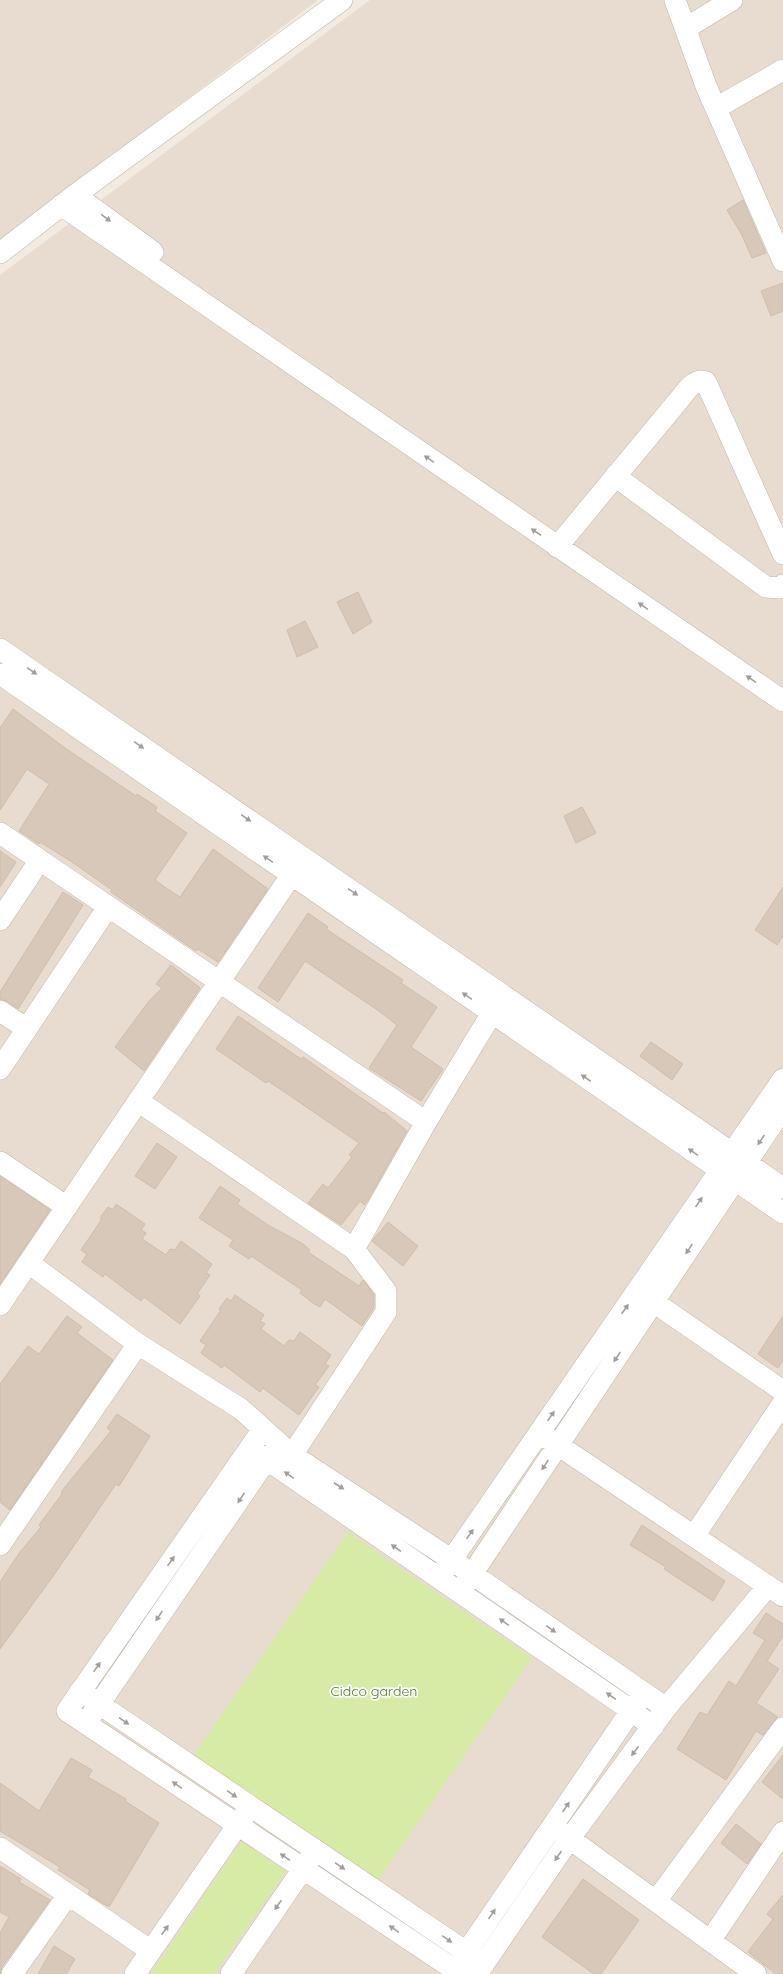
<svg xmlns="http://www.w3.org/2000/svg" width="783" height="1974" font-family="Quicksand,sans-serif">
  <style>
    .residential { fill: #e7dccf }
    .green { fill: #d5eba6 }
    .building { fill: #d8c8b9; stroke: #d0bca9 }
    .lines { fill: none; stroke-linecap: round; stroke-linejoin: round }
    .minor-casing { stroke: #c1b5a7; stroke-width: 22 }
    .minor { stroke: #fff; stroke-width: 21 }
    .oneway { fill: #a29d98 }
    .labels { text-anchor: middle; stroke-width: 3.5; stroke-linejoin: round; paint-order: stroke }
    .park-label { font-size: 14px; fill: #4e7a21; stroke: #fff }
  </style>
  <rect width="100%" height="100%" fill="#f3ebe2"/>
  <path class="residential" d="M 0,0 L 318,0 L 0,240 Z
    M 370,0 L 783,0 L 783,1974 L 0,1974 L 0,275 Z"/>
  <path class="green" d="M 348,1532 L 532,1658 L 377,1882 L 194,1755 Z
    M 242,1841 L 286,1871 L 215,1974 L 151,1974 Z"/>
  <path class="building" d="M 743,200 L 766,253 L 752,258 L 742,235 L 727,210 Z
    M 783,283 L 783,311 L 771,316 L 761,291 Z
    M 358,592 L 372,622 L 353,634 L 337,602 Z
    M 305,621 L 318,647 L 297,657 L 287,630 Z
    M 13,709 L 65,748 L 136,796 L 137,794 L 157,807 L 155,811 L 187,833 L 155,880 L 169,890 L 180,897 L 213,849 L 268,889 L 218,962 L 198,949 L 196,951 L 111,892 L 112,890 L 72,862 L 40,842 L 39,844 L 19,831 L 49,784 L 27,769 L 0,810 L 0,728 Z
    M 582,807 L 596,833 L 576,843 L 564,816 Z
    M 0,851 L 16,862 L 0,887 Z
    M 783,887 L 783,936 L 777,945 L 755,930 Z
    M 63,892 L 83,905 L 18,1009 L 7,1001 L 0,999 L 0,992 Z
    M 308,913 L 328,927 L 326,929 L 403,980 L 401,983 L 437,1007 L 411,1047 L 443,1069 L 421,1101 L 369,1068 L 397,1025 L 379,1011 L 305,961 L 278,1002 L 258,988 Z
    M 171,965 L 200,988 L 144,1071 L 115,1047 L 149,1001 L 162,988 L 156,984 Z
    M 238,1016 L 301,1059 L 303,1057 L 351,1091 L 383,1113 L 384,1112 L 407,1131 L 368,1200 L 364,1205 L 360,1201 L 341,1225 L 308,1203 L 323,1184 L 328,1188 L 352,1157 L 349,1155 L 359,1143 L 283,1091 L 268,1081 L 266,1083 L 216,1049 Z
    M 651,1042 L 683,1064 L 672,1080 L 640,1056 Z
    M 157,1143 L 177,1157 L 155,1189 L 135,1176 Z
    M 0,1176 L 50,1210 L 0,1284 Z
    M 220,1186 L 240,1200 L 237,1204 L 268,1225 L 303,1244 L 310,1250 L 308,1252 L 359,1286 L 363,1280 L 374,1295 L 374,1307 L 362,1326 L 325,1299 L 320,1307 L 313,1303 L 300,1293 L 302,1290 L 251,1256 L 249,1259 L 229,1246 L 233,1240 L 199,1218 Z
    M 116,1204 L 145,1224 L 141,1230 L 146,1233 L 142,1239 L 166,1255 L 170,1249 L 175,1250 L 181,1241 L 212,1264 L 206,1273 L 210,1275 L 197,1294 L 200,1296 L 180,1324 L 144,1297 L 141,1301 L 105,1274 L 103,1277 L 82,1262 L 87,1254 L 81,1250 L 102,1219 L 100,1218 L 108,1207 L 113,1210 Z
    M 388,1222 L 418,1246 L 403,1266 L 372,1241 Z
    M 235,1295 L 264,1315 L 260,1321 L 265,1324 L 261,1329 L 284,1346 L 289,1340 L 294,1341 L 300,1332 L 331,1355 L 325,1364 L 329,1366 L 315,1385 L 319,1387 L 299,1415 L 263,1388 L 260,1392 L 224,1365 L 222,1368 L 201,1353 L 206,1345 L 200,1341 L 221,1310 L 219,1309 L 227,1298 L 231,1301 Z
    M 67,1316 L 82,1327 L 77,1333 L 113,1360 L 10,1510 L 0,1502 L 0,1384 L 28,1346 L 39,1354 Z
    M 783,1316 L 783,1360 L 778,1368 L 758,1354 Z
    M 117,1414 L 150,1436 L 123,1480 L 119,1486 L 116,1484 L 56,1572 L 0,1649 L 0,1582 L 20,1552 L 41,1527 L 39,1525 L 62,1494 L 61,1493 L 65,1487 L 111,1431 L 107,1428 Z
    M 642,1525 L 725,1581 L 713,1601 L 664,1569 L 666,1567 L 630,1545 Z
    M 766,1613 L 783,1624 L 783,1636 L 767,1661 L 779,1669 L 756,1703 L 778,1717 L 763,1735 L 756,1731 L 726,1780 L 677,1749 L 700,1712 L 707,1715 L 729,1681 L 736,1686 L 765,1640 L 753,1633 Z
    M 783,1755 L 783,1799 L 762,1782 Z
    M 71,1758 L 92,1770 L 88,1777 L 126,1799 L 125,1801 L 159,1823 L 109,1907 L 88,1894 L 90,1890 L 58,1870 L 60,1867 L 0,1831 L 0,1783 L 39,1811 Z
    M 736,1824 L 761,1844 L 747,1864 L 721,1843 Z
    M 0,1866 L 21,1879 L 19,1882 L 50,1900 L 2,1967 L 0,1974 L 0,1933 L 9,1917 L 0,1912 Z
    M 583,1879 L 639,1920 L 601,1974 L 594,1974 L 542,1937 Z
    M 783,1895 L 783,1974 L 776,1974 L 748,1952 L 773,1919 L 767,1914 Z
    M 54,1946 L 75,1959 L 66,1974 L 38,1974 Z"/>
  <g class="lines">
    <g class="minor-casing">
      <path id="minor" d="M 675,0 L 706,86 L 783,261
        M 686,28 L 732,0
        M 716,108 L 783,70
        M 75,195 L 153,252
        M 61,205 L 783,701
        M 0,253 L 75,195 L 342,0
        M 615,476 L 766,587 L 780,588 L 783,585
        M 557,547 L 678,401 C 685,393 694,377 706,382 L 783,554
        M 0,649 L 783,1188
        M 0,674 L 783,1213
        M 0,833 L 426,1122
        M 0,920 L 40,860
        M 0,1011 L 27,1029
        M 0,1069 L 108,907
        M 138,1101 L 354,1249 L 386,1291 L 386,1312 L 292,1455
        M 0,1162 L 67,1207
        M 354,1249 L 426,1122 L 492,1013
        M 29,1263 L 138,1344 L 241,1409 L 292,1455 L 452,1560 L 666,1708
        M 642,1294 L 783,1391
        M 0,1305 L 299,864
        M 263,1429 L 67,1711 L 461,1974
        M 546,1437 L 783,1596
        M 250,1448 L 632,1711 L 653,1727
        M 694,1536 L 783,1403
        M 0,1545 L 138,1344
        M 439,1578 L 783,1079
        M 460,1592 L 783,1108
        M 80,1691 L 484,1964
        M 91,1716 L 267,1459 L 276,1449
        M 559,1831 L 756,1974
        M 0,1848 L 151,1951
        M 656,1901 L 783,1728
        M 710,1941 L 783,1832
        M 459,1963 L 639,1699
        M 12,1974 L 68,1895
        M 135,1974 L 246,1813
        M 231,1974 L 311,1857
        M 477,1974 L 570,1838 L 666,1708 L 768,1586"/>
    </g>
    <use href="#minor" class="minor"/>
  </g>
  <defs><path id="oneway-solid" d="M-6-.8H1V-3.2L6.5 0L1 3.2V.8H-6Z"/></defs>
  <g class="oneway">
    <use href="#oneway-solid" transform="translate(106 218) rotate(36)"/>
    <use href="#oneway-solid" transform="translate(429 459) rotate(-145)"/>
    <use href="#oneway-solid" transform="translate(536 532) rotate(-146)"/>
    <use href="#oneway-solid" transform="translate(643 606) rotate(-146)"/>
    <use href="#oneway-solid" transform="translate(32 671) rotate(35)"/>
    <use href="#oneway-solid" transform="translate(751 679) rotate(-146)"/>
    <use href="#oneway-solid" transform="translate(139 745) rotate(35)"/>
    <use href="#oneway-solid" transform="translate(246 818) rotate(35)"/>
    <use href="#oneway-solid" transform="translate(268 859) rotate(-145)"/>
    <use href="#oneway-solid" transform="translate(353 892) rotate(35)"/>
    <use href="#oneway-solid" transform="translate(467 996) rotate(-145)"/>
    <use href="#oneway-solid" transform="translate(586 1078) rotate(-145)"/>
    <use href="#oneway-solid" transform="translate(761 1140) rotate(124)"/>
    <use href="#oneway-solid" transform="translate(693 1152) rotate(-145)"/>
    <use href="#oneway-solid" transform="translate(699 1202) rotate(-56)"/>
    <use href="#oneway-solid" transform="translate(689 1249) rotate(124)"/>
    <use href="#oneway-solid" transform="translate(625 1309) rotate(-55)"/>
    <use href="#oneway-solid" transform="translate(617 1357) rotate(124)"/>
    <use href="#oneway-solid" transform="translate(551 1416) rotate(-55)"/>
    <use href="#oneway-solid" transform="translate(545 1465) rotate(124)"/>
    <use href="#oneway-solid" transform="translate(289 1475) rotate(-145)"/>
    <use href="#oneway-solid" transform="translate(339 1486) rotate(33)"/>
    <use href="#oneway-solid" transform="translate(241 1498) rotate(124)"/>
    <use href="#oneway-solid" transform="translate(470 1534) rotate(-55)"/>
    <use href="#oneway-solid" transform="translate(396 1548) rotate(-145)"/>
    <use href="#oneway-solid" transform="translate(171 1561) rotate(-55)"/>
    <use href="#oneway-solid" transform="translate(159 1616) rotate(124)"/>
    <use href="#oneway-solid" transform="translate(504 1622) rotate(-145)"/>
    <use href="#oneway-solid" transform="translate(551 1629) rotate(35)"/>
    <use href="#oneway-solid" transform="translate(97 1667) rotate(-55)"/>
    <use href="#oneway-solid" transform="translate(611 1696) rotate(-145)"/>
    <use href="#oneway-solid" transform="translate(124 1721) rotate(34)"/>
    <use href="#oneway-solid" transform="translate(635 1751) rotate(127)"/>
    <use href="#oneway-solid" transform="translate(177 1785) rotate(-146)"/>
    <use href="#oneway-solid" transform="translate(232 1794) rotate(34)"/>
    <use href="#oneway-solid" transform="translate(566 1807) rotate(-56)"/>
    <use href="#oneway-solid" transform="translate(558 1856) rotate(124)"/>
    <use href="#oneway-solid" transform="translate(285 1857) rotate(-146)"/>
    <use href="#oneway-solid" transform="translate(340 1866) rotate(34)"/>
    <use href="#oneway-solid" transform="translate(278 1905) rotate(125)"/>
    <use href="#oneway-solid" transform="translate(492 1914) rotate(-56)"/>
    <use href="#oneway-solid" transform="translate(394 1929) rotate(-146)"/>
    <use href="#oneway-solid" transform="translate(165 1930) rotate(-55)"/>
    <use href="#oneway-solid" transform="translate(447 1939) rotate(34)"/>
  </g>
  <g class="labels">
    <g class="park-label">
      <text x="374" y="1696">Cidco garden</text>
    </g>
  </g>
</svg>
